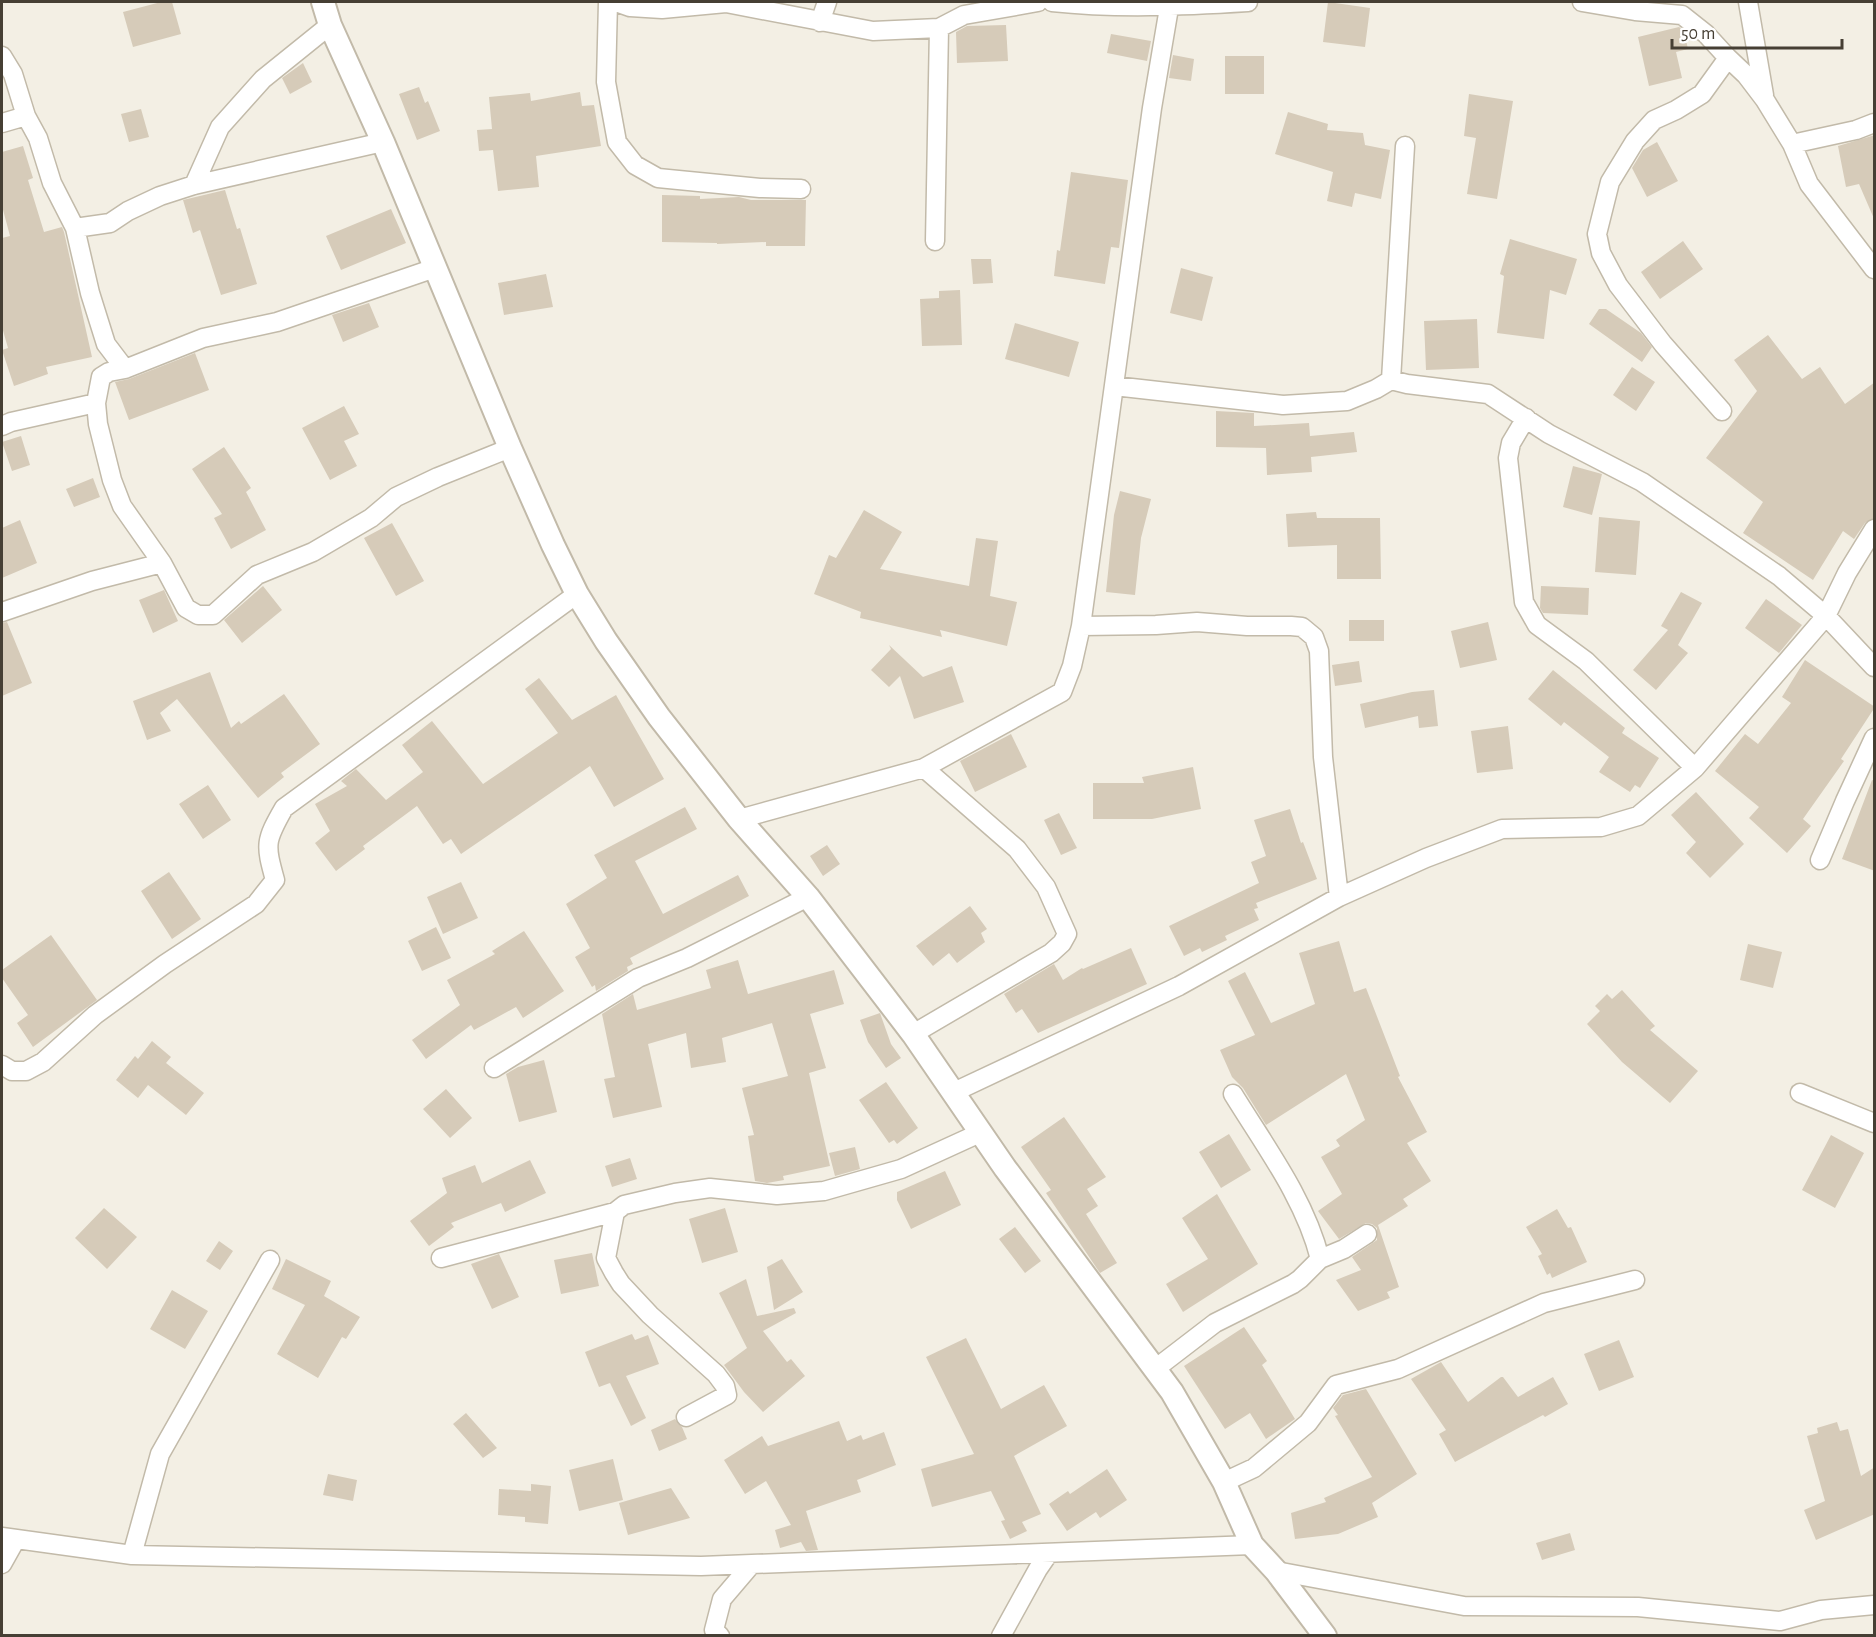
<svg xmlns="http://www.w3.org/2000/svg" width="1876" height="1637" font-family="'Alegreya Sans',sans-serif">
  <style>
    .building { fill: #d6cbb9 }
    .lines { fill: none; stroke-linecap: round; stroke-linejoin: round }
    .minor-casing { stroke: #c2baa9; stroke-width: 21 }
    .tertiary-casing { stroke: #c2baa9; stroke-width: 26 }
    .minor { stroke: #fff; stroke-width: 18 }
    .tertiary { stroke: #fff; stroke-width: 22 }
  </style>
  <rect width="100%" height="100%" fill="#f3efe4"/>
  <path class="building" d="M 161,2 L 172,2 L 181,34 L 133,47 L 123,12 Z
    M 1328,2 L 1370,8 L 1365,47 L 1323,42 Z
    M 1006,25 L 1008,61 L 957,63 L 956,32 L 967,26 Z
    M 1679,27 L 1684,31 L 1688,49 L 1676,52 L 1682,78 L 1649,86 L 1638,37 Z
    M 1111,34 L 1151,41 L 1147,61 L 1107,53 Z
    M 1173,55 L 1194,59 L 1191,81 L 1169,78 Z
    M 1225,56 L 1264,56 L 1264,94 L 1225,94 Z
    M 303,63 L 312,82 L 290,94 L 282,78 Z
    M 419,87 L 425,103 L 428,101 L 440,131 L 417,140 L 399,94 Z
    M 580,92 L 582,106 L 594,105 L 601,146 L 536,156 L 539,187 L 498,191 L 493,150 L 479,151 L 477,130 L 492,129 L 489,97 L 530,93 L 531,101 Z
    M 1469,94 L 1513,101 L 1497,199 L 1467,194 L 1476,138 L 1464,136 Z
    M 141,109 L 149,137 L 129,142 L 121,114 Z
    M 1288,112 L 1328,124 L 1327,130 L 1363,133 L 1365,145 L 1390,150 L 1381,199 L 1355,193 L 1352,207 L 1327,201 L 1333,172 L 1275,154 Z
    M 1875,135 L 1875,221 L 1859,184 L 1846,187 L 1838,146 Z
    M 1657,142 L 1678,181 L 1647,197 L 1632,168 L 1643,150 Z
    M 23,146 L 33,178 L 28,180 L 44,232 L 62,227 L 64,232 L 92,357 L 46,367 L 48,374 L 14,386 L 2,350 L 8,348 L 2,327 L 2,238 L 10,236 L 2,206 L 2,152 Z
    M 1071,172 L 1128,180 L 1119,248 L 1111,247 L 1105,284 L 1054,276 L 1057,250 L 1060,251 Z
    M 225,190 L 237,229 L 240,228 L 257,284 L 221,295 L 200,230 L 193,233 L 183,200 Z
    M 662,195 L 700,196 L 700,199 L 739,197 L 751,200 L 806,200 L 805,246 L 766,246 L 766,242 L 717,244 L 717,243 L 662,242 Z
    M 391,209 L 406,243 L 341,270 L 326,236 Z
    M 1510,239 L 1577,259 L 1566,295 L 1550,290 L 1544,339 L 1497,333 L 1504,276 L 1500,274 Z
    M 1683,241 L 1703,269 L 1660,299 L 1641,272 Z
    M 971,259 L 991,259 L 993,283 L 973,284 Z
    M 1181,268 L 1213,277 L 1202,321 L 1170,313 Z
    M 546,274 L 553,307 L 504,315 L 498,283 Z
    M 960,290 L 962,345 L 922,346 L 920,299 L 939,298 L 939,291 Z
    M 369,303 L 379,327 L 343,342 L 332,315 Z
    M 1599,309 L 1606,309 L 1641,333 L 1652,347 L 1642,362 L 1589,324 Z
    M 1477,319 L 1479,368 L 1426,370 L 1424,321 Z
    M 1015,323 L 1079,342 L 1069,377 L 1005,359 Z
    M 1768,335 L 1802,379 L 1820,367 L 1845,404 L 1875,382 L 1875,518 L 1865,523 L 1854,539 L 1843,531 L 1813,580 L 1743,533 L 1763,502 L 1706,458 L 1757,391 L 1734,360 Z
    M 195,353 L 209,390 L 129,420 L 115,382 L 129,379 Z
    M 1632,367 L 1655,382 L 1636,411 L 1613,395 Z
    M 344,406 L 359,434 L 344,441 L 357,466 L 330,480 L 302,428 Z
    M 1216,411 L 1254,413 L 1254,426 L 1309,423 L 1310,436 L 1354,432 L 1357,452 L 1311,457 L 1312,472 L 1267,475 L 1266,448 L 1216,447 Z
    M 21,436 L 30,465 L 12,471 L 2,442 Z
    M 224,447 L 251,488 L 246,492 L 266,530 L 231,549 L 214,518 L 222,514 L 192,469 Z
    M 1573,466 L 1602,474 L 1592,515 L 1563,507 Z
    M 93,478 L 100,497 L 74,507 L 66,489 Z
    M 1120,491 L 1151,499 L 1141,538 L 1135,595 L 1106,592 L 1114,515 Z
    M 864,510 L 902,532 L 880,569 L 969,586 L 976,538 L 998,541 L 990,596 L 1017,602 L 1007,646 L 940,630 L 942,637 L 860,618 L 861,612 L 814,594 L 829,555 L 836,558 Z
    M 1316,512 L 1317,518 L 1380,518 L 1381,579 L 1337,579 L 1337,545 L 1288,547 L 1286,514 Z
    M 1599,517 L 1640,521 L 1636,575 L 1595,572 Z
    M 20,520 L 37,563 L 2,578 L 2,528 Z
    M 392,523 L 424,581 L 396,596 L 364,538 Z
    M 263,586 L 282,610 L 242,643 L 224,620 Z
    M 1541,586 L 1589,588 L 1588,615 L 1543,613 L 1540,608 Z
    M 164,590 L 178,621 L 153,633 L 139,600 Z
    M 1681,592 L 1702,603 L 1678,645 L 1688,653 L 1656,690 L 1633,670 L 1668,630 L 1661,626 Z
    M 1766,599 L 1802,625 L 1779,653 L 1745,628 Z
    M 1349,620 L 1384,620 L 1384,641 L 1349,641 Z
    M 7,622 L 32,683 L 2,696 L 2,623 Z
    M 1488,622 L 1497,660 L 1460,668 L 1451,631 Z
    M 889,645 L 923,677 L 952,666 L 964,702 L 914,719 L 900,676 L 889,687 L 871,670 L 891,649 Z
    M 1805,660 L 1875,707 L 1841,759 L 1844,761 L 1803,819 L 1811,826 L 1787,853 L 1749,818 L 1759,807 L 1715,771 L 1745,734 L 1758,744 L 1791,703 L 1782,697 Z
    M 1359,661 L 1362,682 L 1335,686 L 1332,665 Z
    M 1553,670 L 1625,728 L 1622,733 L 1659,758 L 1640,788 L 1635,785 L 1630,792 L 1599,772 L 1609,757 L 1564,722 L 1561,726 L 1528,699 Z
    M 210,672 L 231,728 L 239,721 L 241,724 L 284,694 L 320,744 L 281,773 L 284,777 L 258,798 L 177,699 L 160,713 L 171,731 L 147,740 L 133,701 Z
    M 539,678 L 572,720 L 616,695 L 664,779 L 614,807 L 590,766 L 461,854 L 451,839 L 443,844 L 417,806 L 363,846 L 365,849 L 336,871 L 315,843 L 330,831 L 315,804 L 347,786 L 341,781 L 356,769 L 386,800 L 423,772 L 402,745 L 432,721 L 483,784 L 558,733 L 525,689 Z
    M 1434,690 L 1438,726 L 1419,728 L 1418,716 L 1365,728 L 1360,704 L 1412,692 Z
    M 1508,726 L 1513,769 L 1477,773 L 1471,731 Z
    M 1011,734 L 1027,767 L 975,792 L 960,761 Z
    M 1193,767 L 1201,809 L 1152,819 L 1093,819 L 1093,783 L 1144,783 L 1142,777 Z
    M 1872,780 L 1875,781 L 1875,871 L 1842,859 Z
    M 208,785 L 231,820 L 203,839 L 179,804 Z
    M 1696,792 L 1744,844 L 1710,878 L 1686,853 L 1696,842 L 1671,815 Z
    M 685,807 L 697,829 L 635,861 L 663,914 L 738,875 L 749,896 L 630,958 L 633,964 L 627,967 L 628,971 L 596,991 L 595,985 L 592,987 L 575,957 L 590,948 L 566,904 L 607,878 L 594,855 Z
    M 1290,809 L 1301,843 L 1303,842 L 1317,879 L 1256,903 L 1258,908 L 1254,909 L 1259,920 L 1225,936 L 1227,940 L 1202,952 L 1200,948 L 1184,956 L 1169,926 L 1259,883 L 1251,862 L 1266,856 L 1254,820 Z
    M 1059,813 L 1077,848 L 1061,855 L 1044,820 Z
    M 827,845 L 840,864 L 823,876 L 810,856 Z
    M 169,872 L 201,919 L 172,939 L 141,891 Z
    M 461,882 L 478,918 L 443,934 L 427,897 Z
    M 970,906 L 987,929 L 981,933 L 985,942 L 957,963 L 949,953 L 933,966 L 916,946 Z
    M 436,927 L 451,958 L 422,971 L 408,941 Z
    M 524,931 L 564,991 L 523,1018 L 516,1007 L 474,1030 L 471,1025 L 426,1059 L 412,1040 L 460,1005 L 447,980 L 495,954 L 492,951 Z
    M 51,935 L 97,1000 L 33,1047 L 17,1023 L 28,1015 L 2,978 L 2,970 Z
    M 1339,941 L 1354,992 L 1366,988 L 1400,1076 L 1398,1077 L 1427,1132 L 1407,1143 L 1431,1181 L 1403,1199 L 1408,1206 L 1378,1225 L 1399,1287 L 1387,1292 L 1390,1298 L 1358,1311 L 1336,1280 L 1361,1270 L 1352,1257 L 1377,1240 L 1377,1228 L 1372,1224 L 1366,1223 L 1339,1239 L 1318,1211 L 1342,1194 L 1321,1157 L 1340,1146 L 1336,1140 L 1365,1120 L 1346,1074 L 1266,1125 L 1243,1088 L 1232,1077 L 1220,1050 L 1255,1035 L 1228,981 L 1245,972 L 1271,1023 L 1315,1004 L 1299,953 Z
    M 1748,944 L 1782,952 L 1773,988 L 1740,980 Z
    M 1131,948 L 1147,984 L 1038,1033 L 1022,1009 L 1016,1013 L 1004,994 L 1054,964 L 1063,980 L 1082,968 L 1083,969 Z
    M 738,960 L 748,994 L 834,970 L 844,1004 L 810,1014 L 826,1068 L 809,1073 L 830,1166 L 783,1176 L 784,1180 L 767,1183 L 755,1181 L 748,1136 L 754,1135 L 742,1088 L 788,1076 L 772,1023 L 722,1038 L 726,1062 L 691,1068 L 686,1033 L 648,1044 L 662,1107 L 613,1118 L 604,1079 L 615,1077 L 602,1014 L 633,994 L 637,1010 L 711,988 L 706,970 Z
    M 1622,990 L 1655,1026 L 1650,1030 L 1698,1071 L 1670,1103 L 1622,1062 L 1587,1024 L 1600,1011 L 1595,1006 L 1607,994 L 1612,999 Z
    M 880,1013 L 891,1044 L 901,1058 L 886,1068 L 868,1042 L 860,1020 Z
    M 152,1041 L 171,1057 L 166,1063 L 204,1093 L 186,1115 L 148,1085 L 138,1098 L 116,1080 L 135,1056 L 138,1059 Z
    M 544,1060 L 557,1112 L 519,1122 L 506,1074 L 518,1067 Z
    M 886,1082 L 918,1128 L 897,1144 L 894,1140 L 889,1143 L 859,1100 Z
    M 446,1089 L 472,1118 L 450,1138 L 423,1109 Z
    M 1064,1117 L 1106,1177 L 1087,1189 L 1098,1206 L 1086,1214 L 1117,1263 L 1100,1273 L 1046,1193 L 1051,1190 L 1021,1147 Z
    M 1229,1134 L 1251,1170 L 1221,1188 L 1199,1152 Z
    M 1831,1135 L 1864,1153 L 1835,1208 L 1802,1190 Z
    M 855,1147 L 860,1169 L 835,1176 L 829,1153 Z
    M 630,1158 L 637,1179 L 612,1187 L 605,1166 Z
    M 530,1160 L 546,1193 L 505,1212 L 501,1203 L 451,1223 L 454,1227 L 429,1246 L 410,1221 L 447,1193 L 442,1178 L 475,1165 L 482,1183 Z
    M 945,1171 L 961,1205 L 911,1229 L 897,1200 L 897,1192 Z
    M 1217,1194 L 1258,1264 L 1183,1312 L 1166,1284 L 1208,1259 L 1182,1218 Z
    M 104,1208 L 137,1237 L 107,1269 L 75,1238 Z
    M 725,1208 L 738,1252 L 702,1263 L 689,1219 Z
    M 1557,1209 L 1568,1228 L 1571,1227 L 1587,1262 L 1552,1278 L 1550,1273 L 1547,1275 L 1538,1256 L 1542,1254 L 1526,1227 Z
    M 1015,1227 L 1041,1261 L 1025,1273 L 999,1239 Z
    M 219,1241 L 233,1251 L 220,1270 L 206,1261 Z
    M 592,1253 L 599,1286 L 561,1294 L 554,1260 Z
    M 499,1254 L 519,1297 L 492,1309 L 471,1264 Z
    M 286,1259 L 331,1281 L 324,1296 L 360,1317 L 346,1339 L 342,1337 L 318,1378 L 277,1354 L 305,1305 L 272,1289 Z
    M 782,1259 L 803,1292 L 774,1310 L 767,1267 Z
    M 746,1279 L 757,1316 L 794,1308 L 796,1313 L 763,1331 L 787,1362 L 791,1359 L 805,1376 L 763,1412 L 744,1392 L 724,1365 L 747,1348 L 719,1293 Z
    M 172,1290 L 208,1311 L 185,1349 L 150,1329 Z
    M 1244,1327 L 1267,1361 L 1262,1365 L 1295,1419 L 1266,1439 L 1250,1413 L 1225,1429 L 1184,1366 Z
    M 632,1334 L 635,1340 L 648,1335 L 659,1364 L 626,1376 L 646,1418 L 631,1426 L 610,1383 L 599,1387 L 585,1352 Z
    M 966,1338 L 1001,1409 L 1044,1385 L 1067,1426 L 1014,1456 L 1041,1514 L 1022,1522 L 1027,1531 L 1010,1539 L 1001,1521 L 1005,1520 L 991,1491 L 932,1507 L 921,1469 L 974,1454 L 926,1357 Z
    M 1619,1340 L 1634,1377 L 1599,1391 L 1584,1354 Z
    M 1441,1362 L 1468,1402 L 1501,1377 L 1503,1377 L 1518,1397 L 1553,1377 L 1568,1404 L 1545,1417 L 1543,1415 L 1455,1462 L 1439,1434 L 1446,1430 L 1411,1379 Z
    M 1366,1389 L 1417,1474 L 1372,1503 L 1378,1517 L 1338,1534 L 1295,1539 L 1291,1513 L 1326,1502 L 1324,1498 L 1372,1477 L 1335,1416 L 1338,1415 L 1333,1408 L 1343,1395 Z
    M 466,1413 L 497,1448 L 483,1458 L 453,1424 Z
    M 675,1419 L 682,1427 L 687,1439 L 659,1451 L 651,1430 Z
    M 839,1421 L 847,1441 L 861,1435 L 863,1440 L 884,1432 L 896,1465 L 857,1480 L 861,1492 L 806,1511 L 818,1550 L 806,1551 L 801,1542 L 780,1548 L 775,1530 L 791,1525 L 766,1481 L 745,1494 L 724,1460 L 762,1436 L 768,1446 Z
    M 1837,1422 L 1840,1431 L 1848,1429 L 1861,1476 L 1875,1467 L 1875,1514 L 1816,1540 L 1804,1510 L 1825,1501 L 1807,1436 L 1818,1433 L 1817,1428 Z
    M 613,1459 L 623,1500 L 579,1511 L 569,1470 Z
    M 1107,1469 L 1127,1500 L 1100,1518 L 1096,1512 L 1067,1531 L 1049,1504 L 1068,1491 L 1070,1494 Z
    M 328,1474 L 357,1480 L 353,1501 L 323,1495 Z
    M 531,1484 L 551,1486 L 548,1524 L 525,1522 L 525,1517 L 498,1515 L 499,1489 L 531,1491 Z
    M 671,1488 L 690,1518 L 628,1535 L 619,1503 Z
    M 1570,1533 L 1575,1550 L 1542,1560 L 1536,1543 Z"/>
  <g class="lines">
    <g class="minor-casing">
      <path id="minor" d="M 608,2 L 606,82 L 617,142 L 635,165 L 658,178 L 760,188 L 801,189
        M 616,2 L 630,7 L 662,9 L 726,3 L 873,31 L 939,28 L 964,15 L 1038,2
        M 1052,2 C 1117,9 1183,6 1248,2
        M 1582,2 L 1635,11 L 1682,15 L 1706,34 L 1728,58
        M 1748,2 L 1764,95
        M 820,22 L 827,2
        M 2,56 L 13,74 L 26,116
        M 2,123 L 26,116 L 38,138 L 52,183 L 75,228 L 90,293 L 106,344 L 125,369 L 109,372 L 101,377 L 96,403 L 98,424 L 112,480 L 122,506 L 162,563
        M 1792,144 L 1856,130 L 1874,123
        M 194,185 L 220,127 L 263,79 L 330,25
        M 75,228 L 110,223 L 128,211 L 160,196 L 194,185 L 383,142
        M 935,241 L 939,28
        M 125,369 L 203,338 L 277,322 L 435,268
        M 1391,380 L 1405,146
        M 1722,411 L 1663,344 L 1618,285 L 1601,253 L 1597,234 L 1610,182 L 1635,141 L 1654,120 L 1676,110 L 1702,94 L 1728,58 L 1746,75 L 1765,100 L 1792,144 L 1809,184 L 1874,269
        M 1526,418 L 1511,443 L 1508,458 L 1524,602 L 1537,625 L 1586,661 L 1695,768
        M 2,426 L 11,422 L 96,403
        M 1874,529 L 1847,573 L 1826,616 L 1874,667
        M 2,612 L 92,581 L 162,563 L 186,608 L 198,615 L 213,615 L 257,575 L 313,552 L 371,518 L 396,497 L 438,477 L 510,448
        M 1081,626 L 1156,625 L 1197,622 L 1247,626 L 1291,626 L 1302,627 L 1314,637 L 1319,651 L 1323,757 L 1339,897
        M 739,819 L 924,768
        M 1820,860 L 1845,801 L 1874,738
        M 913,1034 L 1051,953 L 1062,943 L 1067,934 L 1046,887 L 1017,849 L 924,768 L 1062,692 L 1072,666 L 1081,626 L 1152,108 L 1170,2
        M 2,1065 L 12,1071 L 26,1071 L 43,1062 L 95,1015 L 165,964 L 256,904 L 275,880 C 265,844 265,841 284,808 L 577,594
        M 494,1068 L 638,978 L 687,958 L 808,897
        M 954,1092 L 1179,986 L 1339,897 L 1426,858 L 1502,829 L 1601,827 L 1638,816 L 1695,768 L 1826,616 L 1779,576 L 1642,482 L 1549,434 L 1488,394 L 1407,384 L 1391,380 L 1376,389 L 1347,401 L 1283,405 L 1114,386
        M 1800,1093 L 1874,1123
        M 1233,1094 C 1265,1146 1305,1199 1320,1259
        M 441,1258 L 615,1212
        M 1155,1369 L 1215,1323 L 1293,1284 L 1300,1279 L 1320,1259 L 1344,1249 L 1367,1234
        M 686,1417 L 727,1395 L 725,1386 L 716,1374 L 650,1315 L 621,1284 L 614,1273 L 606,1258 L 615,1212 L 624,1205 L 675,1193 L 710,1188 L 777,1195 L 824,1191 L 901,1169 L 982,1132
        M 1224,1482 L 1254,1468 L 1308,1423 L 1336,1385 L 1398,1369 L 1544,1303 L 1635,1280
        M 2,1537 L 132,1555 L 701,1566 L 1252,1545
        M 132,1555 L 160,1454 L 270,1260
        M 2,1564 L 16,1539
        M 1276,1571 L 1464,1606 L 1638,1607 L 1780,1621 L 1821,1610 L 1874,1605
        M 720,1636 L 714,1630 L 722,1599 L 751,1565
        M 1001,1636 L 1038,1569 L 1049,1553"/>
    </g>
    <g class="tertiary-casing">
      <path id="tertiary" d="M 323,2 L 330,25 L 383,142 L 510,448 L 553,545 L 577,594 L 606,641 L 659,717 L 739,819 L 808,897 L 913,1034 L 1005,1168 L 1172,1392 L 1224,1482 L 1252,1545 L 1276,1571 L 1325,1636"/>
    </g>
    <use href="#minor" class="minor"/>
    <use href="#tertiary" class="tertiary"/>
  </g>
  <rect width="1876" height="1637" fill="none" stroke="#463f34" stroke-width="6"/>
  <path d="M1672 39v9h170v-9" fill="none" stroke="#463f34" stroke-width="3"/>
  <text x="1681" y="39" font-size="18" fill="#463f34" stroke="#ffffff" stroke-width="4.5" paint-order="stroke">50 m</text>
</svg>
